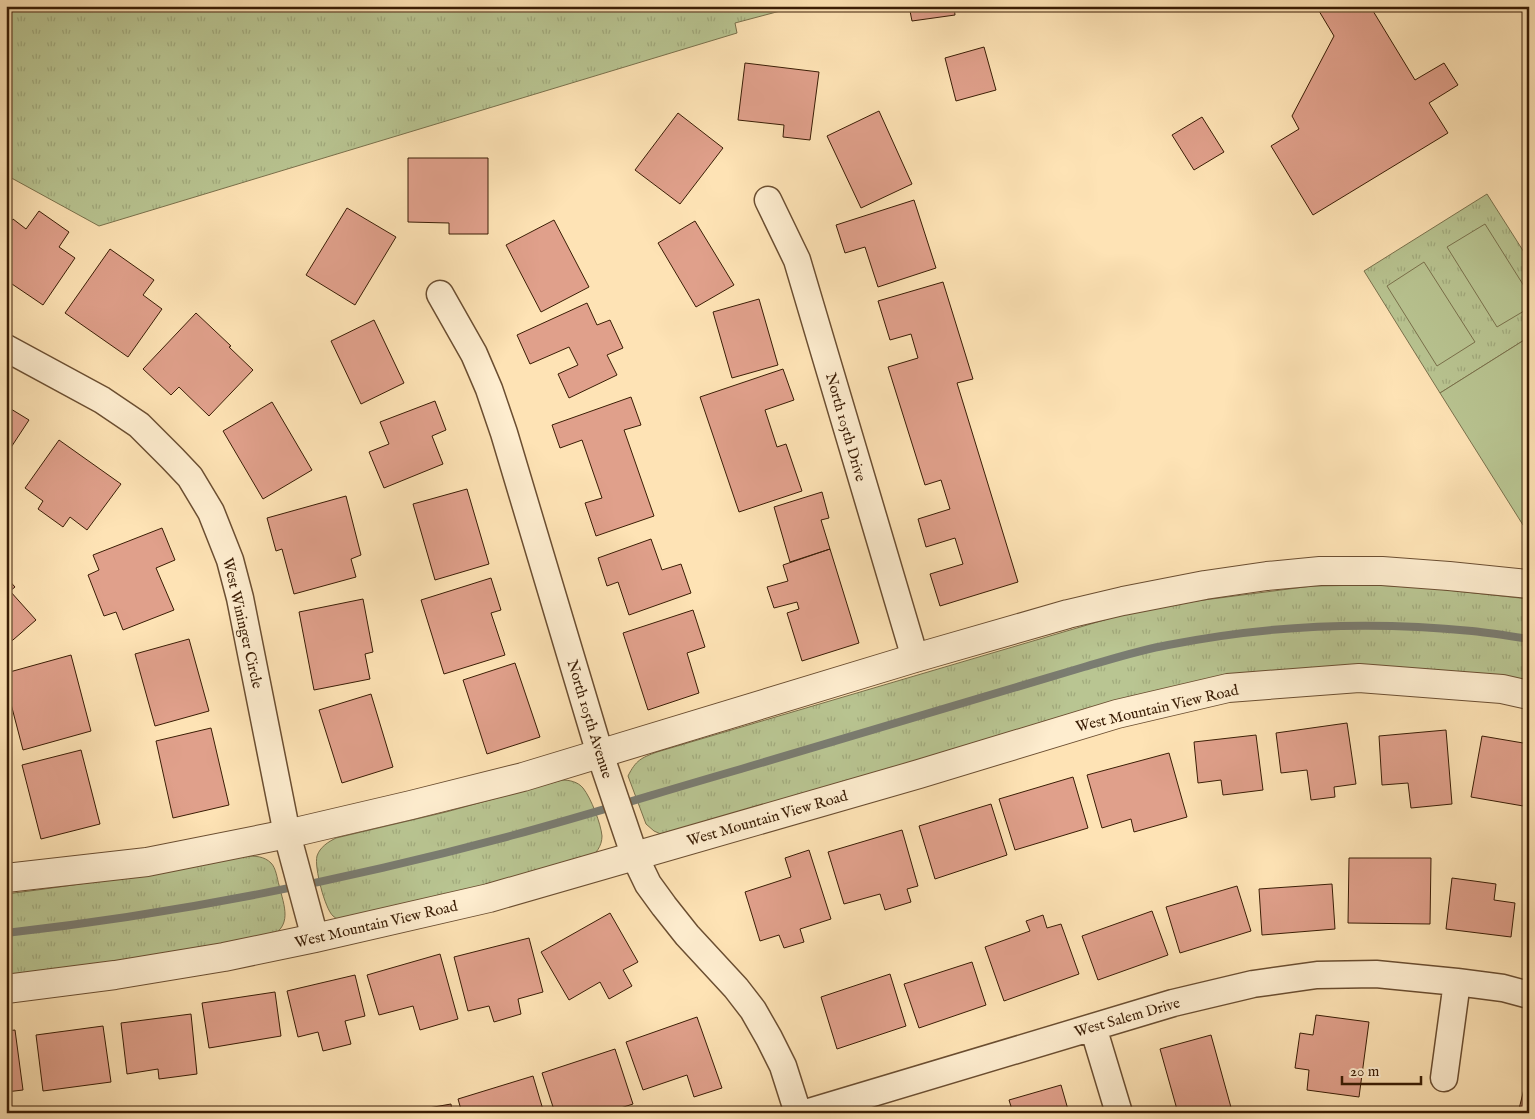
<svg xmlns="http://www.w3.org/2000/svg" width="1535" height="1119" font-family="'IM FELL English',serif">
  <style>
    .grass { fill: url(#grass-tufts); stroke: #7a714c }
    .garden { fill: #b9c592; stroke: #7a714c }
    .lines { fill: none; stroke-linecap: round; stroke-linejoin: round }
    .stream { stroke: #7a7c71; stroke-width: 8 }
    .building { fill: #e0a08b; stroke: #3a1d05 }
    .minor-casing { stroke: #6b4e31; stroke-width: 29 }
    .tertiary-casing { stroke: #6b4e31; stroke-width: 30 }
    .minor { stroke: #feedcf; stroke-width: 26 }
    .tertiary { stroke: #feedcf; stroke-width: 28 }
    .labels { text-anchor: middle; stroke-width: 4; stroke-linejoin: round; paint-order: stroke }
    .street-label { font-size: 15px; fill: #3a1d05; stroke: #feedcf }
  </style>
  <defs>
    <pattern id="grass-tufts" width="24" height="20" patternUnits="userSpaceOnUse" patternTransform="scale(1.25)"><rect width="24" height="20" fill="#b9c592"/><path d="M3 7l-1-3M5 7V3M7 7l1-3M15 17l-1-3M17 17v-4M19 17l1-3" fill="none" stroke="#a0a97c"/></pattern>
  </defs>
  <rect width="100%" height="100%" fill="#fee3b5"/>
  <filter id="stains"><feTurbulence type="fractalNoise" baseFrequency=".004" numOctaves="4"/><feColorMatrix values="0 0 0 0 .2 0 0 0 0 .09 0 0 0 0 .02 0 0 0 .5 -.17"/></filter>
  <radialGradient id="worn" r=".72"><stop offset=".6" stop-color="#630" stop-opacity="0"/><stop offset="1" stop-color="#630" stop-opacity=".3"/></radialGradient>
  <path class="grass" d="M 6,6 L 799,6 L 735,23 L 737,33 L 99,226 L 6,175 Z
    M 1487,194 L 1529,260 L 1529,337 L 1440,393 L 1364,271 Z
    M 1374,585 L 1429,588 L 1529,599 L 1529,685 L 1357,669 L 663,835 L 654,831 L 646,824 L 628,776 C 636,760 641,758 657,752 L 1121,615 L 1196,601 L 1312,586 Z
    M 562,780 C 570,780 578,782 583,788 C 591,798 601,824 602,836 C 602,846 596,854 588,859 L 356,919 C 347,920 340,922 333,916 C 325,909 314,867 317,856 C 320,847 328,842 336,838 L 446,812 Z
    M 246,856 C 255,856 264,856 271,863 C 276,868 277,878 279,885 C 284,906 294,927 267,938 L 6,979 L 6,894 C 87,884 166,871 246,856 Z"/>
  <path class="garden" d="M 1485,224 L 1529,294 L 1529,308 L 1497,327 L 1447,247 Z
    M 1424,262 L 1475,342 L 1437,366 L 1387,286 Z
    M 1529,337 L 1529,522 L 1523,525 L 1440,393 Z"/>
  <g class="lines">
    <path class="stream" d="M 6,933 C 177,914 345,880 510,836 C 588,815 664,791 741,769 C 855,735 969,701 1084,667 C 1112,659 1140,650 1168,645 C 1268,625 1371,621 1472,631 C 1491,633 1510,636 1529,639"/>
  </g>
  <path class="building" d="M 909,6 L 954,6 L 955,15 L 912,21 Z
    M 1316,6 L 1370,6 L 1415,80 L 1444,63 L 1458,85 L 1429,103 L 1448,133 L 1313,215 L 1271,146 L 1299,129 L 1292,116 L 1334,36 Z
    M 984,47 L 996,90 L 956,101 L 945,58 Z
    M 745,63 L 819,72 L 810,140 L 783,137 L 784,125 L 738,120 Z
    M 879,111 L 912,184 L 861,208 L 827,136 Z
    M 678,113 L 723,148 L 680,204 L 635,170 Z
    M 1202,117 L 1224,152 L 1194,170 L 1172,135 Z
    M 408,158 L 488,158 L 488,234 L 449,234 L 449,223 L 408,222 Z
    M 914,200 L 936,268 L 878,287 L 865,247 L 845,253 L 836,225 Z
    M 347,208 L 396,237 L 355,305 L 306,275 Z
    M 39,211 L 69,232 L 59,247 L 75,258 L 43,305 L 12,284 L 6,291 L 6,229 L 13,219 L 26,229 Z
    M 554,220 L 589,287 L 541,312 L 506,245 Z
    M 695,221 L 734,285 L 696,307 L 658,243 Z
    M 110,249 L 154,280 L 143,295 L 162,309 L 128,357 L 65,313 Z
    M 943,282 L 973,379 L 957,383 L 1018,582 L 940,606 L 930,574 L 963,564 L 955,538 L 926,547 L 918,519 L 950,509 L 941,480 L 925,485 L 888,367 L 918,358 L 911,334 L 890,340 L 878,301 Z
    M 759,299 L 778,365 L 732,378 L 713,312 Z
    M 587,303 L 597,325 L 610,320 L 623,348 L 607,355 L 617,375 L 569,398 L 558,374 L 578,365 L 569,347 L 530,364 L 517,335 Z
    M 196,313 L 231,346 L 229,347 L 253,370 L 209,416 L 179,387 L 171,395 L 143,369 Z
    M 374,320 L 404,383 L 361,404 L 331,341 Z
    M 783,369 L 794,400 L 765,410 L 777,447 L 786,444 L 802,491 L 739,512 L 700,397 Z
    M 631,397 L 641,425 L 624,430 L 654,516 L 596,536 L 585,503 L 602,498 L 582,440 L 560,448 L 552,425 Z
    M 435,401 L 446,430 L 432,436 L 443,464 L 384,488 L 369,452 L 389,444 L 380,422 Z
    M 272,402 L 312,470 L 263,499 L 223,431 Z
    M 6,406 L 29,420 L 6,455 Z
    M 59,440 L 121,484 L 87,530 L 70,517 L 63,527 L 38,509 L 43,501 L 25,488 Z
    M 467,489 L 489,564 L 435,580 L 413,504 Z
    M 822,492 L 829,518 L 821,520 L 830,549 L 790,562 L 774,507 Z
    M 346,496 L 361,555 L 351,559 L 356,577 L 294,594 L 282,549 L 276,551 L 267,518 Z
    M 162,528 L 175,560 L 156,568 L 174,610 L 123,630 L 116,612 L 104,616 L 88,575 L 99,570 L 93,555 Z
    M 651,539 L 662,570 L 681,564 L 691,593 L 629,615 L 618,582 L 607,586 L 598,558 Z
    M 830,549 L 859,643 L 802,661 L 787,613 L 799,609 L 797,602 L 774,608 L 767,587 L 788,581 L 783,565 Z
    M 6,577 L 15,587 L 10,591 L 36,620 L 6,646 Z
    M 491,578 L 501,610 L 491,613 L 505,655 L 444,674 L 421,600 Z
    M 363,599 L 373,652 L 365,654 L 370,679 L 314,690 L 299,612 Z
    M 693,610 L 705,647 L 687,653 L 699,693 L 648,710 L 623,633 Z
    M 189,639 L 209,711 L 155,726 L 135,654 Z
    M 71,655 L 91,731 L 23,750 L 11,704 L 6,705 L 6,673 Z
    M 515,663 L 540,737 L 487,754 L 463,680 Z
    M 371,694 L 393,767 L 342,783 L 319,710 Z
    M 1347,723 L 1356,784 L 1334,787 L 1335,797 L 1311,800 L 1307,770 L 1281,773 L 1276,733 Z
    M 211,728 L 229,805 L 173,818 L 156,741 Z
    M 1446,730 L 1452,804 L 1411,808 L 1408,783 L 1382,785 L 1379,736 Z
    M 1256,735 L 1263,790 L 1223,795 L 1221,780 L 1198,783 L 1194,742 Z
    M 1482,736 L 1529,744 L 1529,807 L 1471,797 Z
    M 81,750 L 100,824 L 41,839 L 22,765 Z
    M 1169,753 L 1187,817 L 1134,832 L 1131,819 L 1102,828 L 1087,775 Z
    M 1073,777 L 1088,828 L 1015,850 L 999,799 Z
    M 991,804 L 1007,855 L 935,879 L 919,826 Z
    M 902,830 L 918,886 L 907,889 L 911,902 L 885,910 L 880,894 L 844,904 L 828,852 Z
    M 809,850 L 831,919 L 800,929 L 804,942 L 784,948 L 779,935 L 760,941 L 745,892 L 791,877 L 785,858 Z
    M 1349,858 L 1431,858 L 1430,924 L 1348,923 Z
    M 1452,878 L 1496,884 L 1494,900 L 1515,903 L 1511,937 L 1446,929 Z
    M 1332,884 L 1335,929 L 1262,935 L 1259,889 Z
    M 1237,886 L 1251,931 L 1180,953 L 1166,907 Z
    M 1152,911 L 1168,955 L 1098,980 L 1082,936 Z
    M 610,913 L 638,962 L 623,970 L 632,986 L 609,999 L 600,982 L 569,1000 L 541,952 Z
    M 1043,915 L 1047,928 L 1061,924 L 1079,974 L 1004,1001 L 985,947 L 1030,931 L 1026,921 Z
    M 529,938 L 543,992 L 518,999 L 521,1014 L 494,1022 L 489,1006 L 468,1011 L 454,957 Z
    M 440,954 L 458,1019 L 420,1030 L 413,1006 L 379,1015 L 367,975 Z
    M 972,962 L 986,1005 L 919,1028 L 904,984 Z
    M 890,974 L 906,1026 L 837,1049 L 821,997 Z
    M 355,975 L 365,1016 L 345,1021 L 351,1044 L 323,1051 L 318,1032 L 298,1037 L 287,991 Z
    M 275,992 L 281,1036 L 209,1048 L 202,1003 Z
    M 191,1014 L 197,1074 L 159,1079 L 158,1069 L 127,1074 L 121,1023 Z
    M 1316,1015 L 1369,1022 L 1359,1097 L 1307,1090 L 1309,1070 L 1295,1068 L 1300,1033 L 1313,1035 Z
    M 697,1017 L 722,1088 L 694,1097 L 687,1075 L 643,1090 L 626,1042 Z
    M 103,1026 L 111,1082 L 43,1091 L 36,1035 Z
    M 15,1030 L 23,1090 L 6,1092 L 6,1031 Z
    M 1211,1035 L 1232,1111 L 1224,1113 L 1178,1113 L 1160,1049 Z
    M 615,1049 L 633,1104 L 605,1113 L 555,1113 L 542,1073 Z
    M 1529,1069 L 1529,1113 L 1518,1113 Z
    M 533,1076 L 544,1113 L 462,1113 L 458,1099 Z
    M 1061,1085 L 1069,1113 L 1013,1113 L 1009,1100 Z
    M 451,1104 L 452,1113 L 400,1113 Z
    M 364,1108 L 365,1113 L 344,1113 Z"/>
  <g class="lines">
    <g class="minor-casing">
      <path id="minor" d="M 768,200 L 797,260 L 915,658
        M 440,294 L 474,354 L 489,389 L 504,433 L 600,754 L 635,857 L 648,884 L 664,906 L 687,935 L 736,988 L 753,1010 L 769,1038 L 783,1066 L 798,1113
        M 6,348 L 102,400 L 139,425 L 172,458 L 190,477 L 211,512 L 230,560 L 240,598 L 287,834 L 315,938
        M 1093,1027 L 1119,1113
        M 1444,1078 L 1457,982
        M 806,1113 L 1173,1003 L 1253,984 L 1317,975 L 1376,974 L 1457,982 L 1503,988 L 1529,995"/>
    </g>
    <g class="tertiary-casing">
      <path id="tertiary" d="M 6,878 L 147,862 L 287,834 L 411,805 L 523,777 L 915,658 L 1068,614 L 1123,601 L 1205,585 L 1267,576 L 1320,571 L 1382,571 L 1449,576 L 1529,584
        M 6,989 L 115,975 L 224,957 L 315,938 L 489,898 L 919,774 L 1117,714 L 1228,688 L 1359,678 L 1502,689 L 1529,695"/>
    </g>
    <use href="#minor" class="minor"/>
    <use href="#tertiary" class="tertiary"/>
  </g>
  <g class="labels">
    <g class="street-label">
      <text transform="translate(846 427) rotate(74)" y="5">North 105th Drive</text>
      <text transform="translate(243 623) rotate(77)" y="5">West Wininger Circle</text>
      <text transform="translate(1157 708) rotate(-13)" y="5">West Mountain View Road</text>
      <text transform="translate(590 719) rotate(73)" y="5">North 105th Avenue</text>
      <text transform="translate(767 818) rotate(-16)" y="5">West Mountain View Road</text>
      <text transform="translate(376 924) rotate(-13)" y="5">West Mountain View Road</text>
      <text transform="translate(1127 1017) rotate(-16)" y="5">West Salem Drive</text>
    </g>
  </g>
  <rect width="1535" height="1119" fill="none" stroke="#fee3b5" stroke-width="25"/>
  <rect x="8" y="8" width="1520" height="1104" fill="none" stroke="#3a1d05" stroke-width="2.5"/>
  <rect x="12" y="12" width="1510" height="1094" fill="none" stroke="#3a1d05"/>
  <path d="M1342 1076v8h79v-8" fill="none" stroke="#3a1d05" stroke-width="2.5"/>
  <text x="1350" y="1076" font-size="15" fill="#3a1d05" stroke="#feedcf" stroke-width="4" paint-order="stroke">20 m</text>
  <rect width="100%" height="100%" filter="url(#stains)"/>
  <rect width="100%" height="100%" fill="url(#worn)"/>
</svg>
